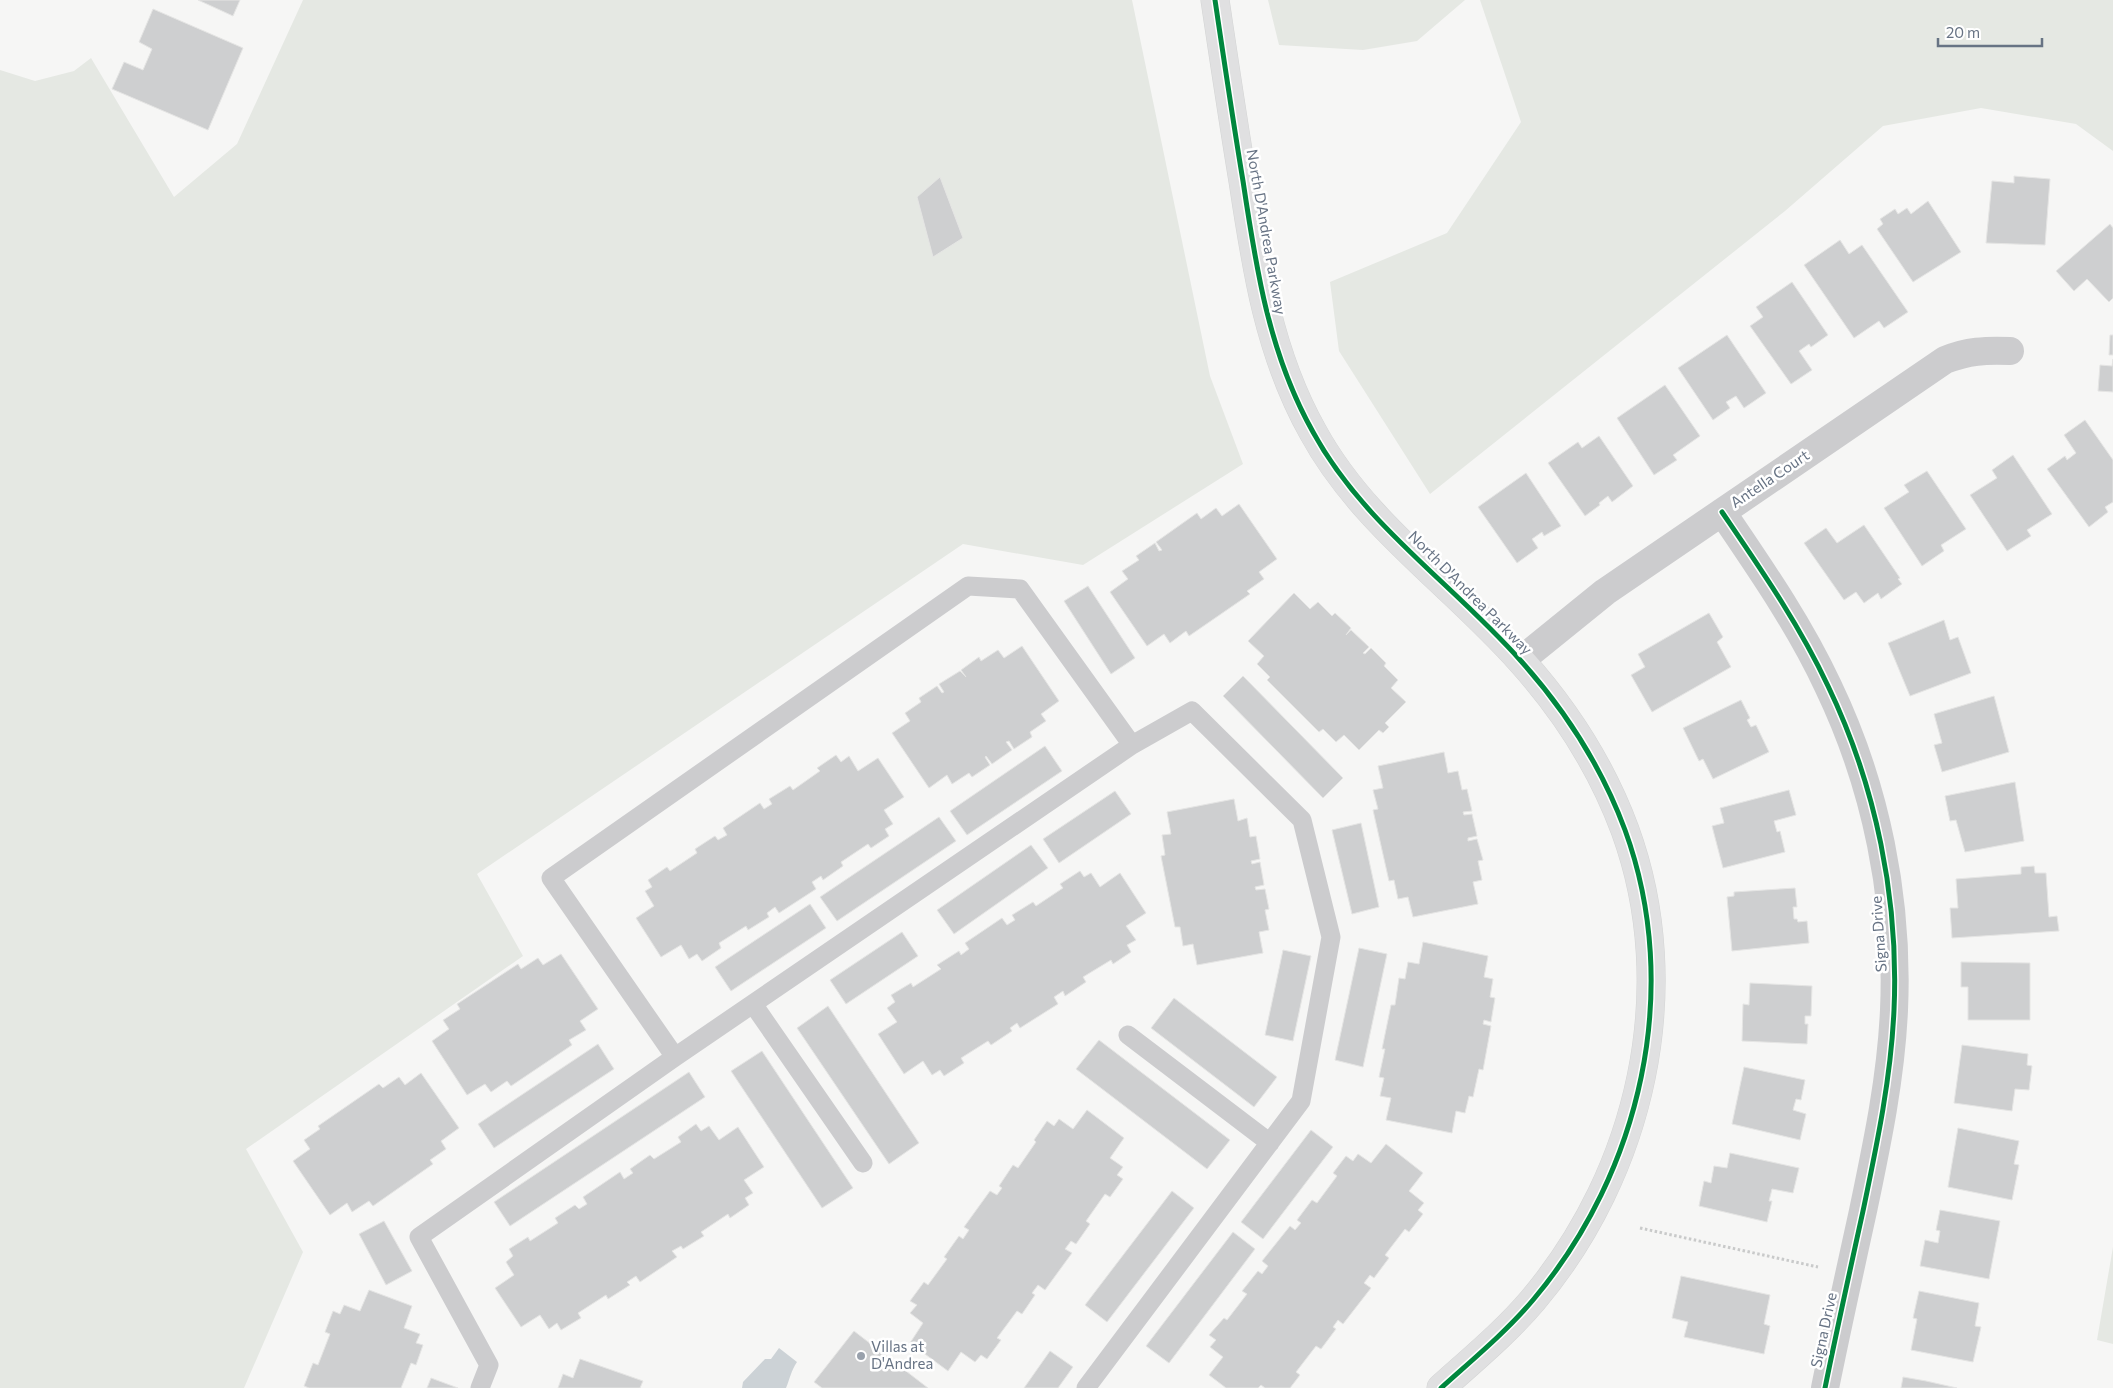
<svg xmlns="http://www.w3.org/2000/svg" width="2113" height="1388" font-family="Commissioner,sans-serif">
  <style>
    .green { fill: #e5e8e3 }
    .water { fill: #ccd2d6 }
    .building { fill: #cecfd0; stroke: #e5e5e4 }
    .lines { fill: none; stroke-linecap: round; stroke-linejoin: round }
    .secondary-casing { stroke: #d3d4d4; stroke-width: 29 }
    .path { stroke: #c9caca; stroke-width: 3; stroke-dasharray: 2.5 2.5; stroke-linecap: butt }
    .lane { stroke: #ccccce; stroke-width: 19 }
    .street { stroke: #ccccce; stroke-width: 28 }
    .secondary { stroke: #e0e0e1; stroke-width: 28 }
    .cycleway-casing { stroke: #fff; stroke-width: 8 }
    .cycleway { stroke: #00873e; stroke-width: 5 }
    .poi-dot { fill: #99a1ac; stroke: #fff; stroke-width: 2 }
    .labels { text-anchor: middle; stroke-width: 5; stroke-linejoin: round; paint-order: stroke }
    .street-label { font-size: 15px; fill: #677384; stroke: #fff }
    .poi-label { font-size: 15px; fill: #677384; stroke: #fff; text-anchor: start }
  </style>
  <rect width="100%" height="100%" fill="#f6f6f5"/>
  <path class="green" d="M 303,0 L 1132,0 L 1210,376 L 1243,464 L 1083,565 L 963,544 L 477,874 L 523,956 L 246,1149 L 303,1252 L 244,1388 L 0,1388 L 0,70 L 35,81 L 74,71 L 91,58 L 174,197 L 237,144 Z
    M 1268,0 L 1465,0 L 1417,41 L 1363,50 L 1279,45 Z
    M 1480,0 L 2113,0 L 2113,151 L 2076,124 L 1981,108 L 1883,126 L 1785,211 L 1430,494 L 1339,351 L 1330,282 L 1447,233 L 1521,122 Z
    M 2113,1247 L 2113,1344 L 2097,1340 Z"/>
  <path class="water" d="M 779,1348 L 797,1362 C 791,1371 790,1378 786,1388 L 742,1388 L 743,1382 L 765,1359 L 771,1359 Z"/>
  <path class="building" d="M 198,0 L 240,0 L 233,16 Z
    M 153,9 L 243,48 L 208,130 L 112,89 L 124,62 L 143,70 L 152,49 L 139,42 Z
    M 2014,176 L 2050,179 L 2045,245 L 1986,243 L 1992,181 L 2014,183 Z
    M 940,177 L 963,238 L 933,257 L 917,197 Z
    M 1928,201 L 1961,252 L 1913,282 L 1877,229 L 1883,224 L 1880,219 L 1895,209 L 1898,214 L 1907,208 L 1911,214 Z
    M 2110,224 L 2113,228 L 2113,298 L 2109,302 L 2087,279 L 2074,291 L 2056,271 Z
    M 1840,240 L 1849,254 L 1862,245 L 1908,312 L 1884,328 L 1879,321 L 1854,338 L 1804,265 Z
    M 1792,282 L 1828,335 L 1811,347 L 1809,344 L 1799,351 L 1812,370 L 1791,384 L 1750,326 L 1763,317 L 1756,307 Z
    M 1727,335 L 1766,393 L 1744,408 L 1736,396 L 1726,402 L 1730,408 L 1713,420 L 1678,368 Z
    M 2110,335 L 2113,335 L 2113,355 L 2109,355 Z
    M 2113,359 L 2113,392 L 2098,391 L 2100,365 L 2112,366 Z
    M 1665,385 L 1700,436 L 1673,455 L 1677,460 L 1654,475 L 1617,418 Z
    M 2085,420 L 2113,460 L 2113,502 L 2105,507 L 2108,512 L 2089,527 L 2047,469 L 2065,456 L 2067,460 L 2076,453 L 2064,435 Z
    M 1599,436 L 1633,486 L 1612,502 L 1608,496 L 1599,503 L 1600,505 L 1585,516 L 1548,463 L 1578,442 L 1582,448 Z
    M 2013,455 L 2052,514 L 2027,530 L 2031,536 L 2007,551 L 1970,495 L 1997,478 L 1992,470 Z
    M 1927,471 L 1966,529 L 1941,545 L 1944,551 L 1922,566 L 1884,508 L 1909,492 L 1904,485 Z
    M 1526,473 L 1561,526 L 1544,536 L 1542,532 L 1532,539 L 1538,548 L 1517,563 L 1478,507 Z
    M 1239,504 L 1277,559 L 1259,572 L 1264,579 L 1247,591 L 1250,594 L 1189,636 L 1186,631 L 1170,643 L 1164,634 L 1147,646 L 1110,592 L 1128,579 L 1122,571 L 1139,560 L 1136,556 L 1155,543 L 1159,551 L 1162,550 L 1156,542 L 1197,513 L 1201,519 L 1216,508 L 1222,516 Z
    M 1864,525 L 1900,578 L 1898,579 L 1902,584 L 1881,599 L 1878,593 L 1864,603 L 1856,592 L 1844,600 L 1804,543 L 1826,528 L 1837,543 Z
    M 1088,586 L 1135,658 L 1111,674 L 1064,601 Z
    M 1294,593 L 1310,609 L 1318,602 L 1332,616 L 1335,613 L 1351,628 L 1346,635 L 1351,630 L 1369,647 L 1363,653 L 1365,654 L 1371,648 L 1386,663 L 1384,666 L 1398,680 L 1391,688 L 1406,702 L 1385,723 L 1389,727 L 1383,733 L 1379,730 L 1359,750 L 1344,735 L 1336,742 L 1323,729 L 1319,732 L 1267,680 L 1270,677 L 1257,664 L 1264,656 L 1248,641 Z
    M 1709,613 L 1723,637 L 1717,642 L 1731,667 L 1652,712 L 1631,675 L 1645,667 L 1638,654 Z
    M 1944,620 L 1950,640 L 1958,637 L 1971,673 L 1910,696 L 1888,643 Z
    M 1022,646 L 1059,701 L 1041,714 L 1046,721 L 1030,732 L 1032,737 L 1014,749 L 1009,741 L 1006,742 L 1012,750 L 992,764 L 986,756 L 985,757 L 990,765 L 972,777 L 969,773 L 952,784 L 947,775 L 929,788 L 892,733 L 910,721 L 905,713 L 921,702 L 919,698 L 937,686 L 942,693 L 944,692 L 939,684 L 960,671 L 966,677 L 961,670 L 979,657 L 981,661 L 998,650 L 1004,658 Z
    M 1243,676 L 1343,778 L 1323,798 L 1223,696 Z
    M 1994,696 L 2009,752 L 1942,772 L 1934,745 L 1942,743 L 1934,714 Z
    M 1741,700 L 1750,718 L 1747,720 L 1751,727 L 1756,725 L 1769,752 L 1713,779 L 1703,759 L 1699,761 L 1683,728 Z
    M 1045,746 L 1062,771 L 967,835 L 950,811 Z
    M 1444,752 L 1448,773 L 1458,771 L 1462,790 L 1467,789 L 1472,811 L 1463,812 L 1464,815 L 1472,814 L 1477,836 L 1468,838 L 1468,841 L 1477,839 L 1483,860 L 1478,861 L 1482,880 L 1473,882 L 1478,904 L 1413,917 L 1408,897 L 1398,899 L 1394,880 L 1389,881 L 1373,810 L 1378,809 L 1373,790 L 1383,788 L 1378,766 Z
    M 836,755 L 841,762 L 849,756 L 858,771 L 878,758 L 904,797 L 884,810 L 893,824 L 885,829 L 889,836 L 871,848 L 868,844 L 841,862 L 843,866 L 823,880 L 821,876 L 812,882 L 816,889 L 779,913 L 775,907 L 767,913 L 769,917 L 748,930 L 746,926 L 719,943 L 721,948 L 702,961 L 697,954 L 689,959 L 681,945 L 661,957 L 636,918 L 654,906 L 645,891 L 652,887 L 648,880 L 667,867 L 670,871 L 697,853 L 695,849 L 715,836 L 718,840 L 727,835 L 723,828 L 760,803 L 764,809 L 772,804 L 769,799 L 790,786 L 793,790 L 820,771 L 817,768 Z
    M 2015,782 L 2024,841 L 1965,852 L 1956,820 L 1950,821 L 1945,796 Z
    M 1789,790 L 1796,815 L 1774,821 L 1777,832 L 1780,831 L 1785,852 L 1723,868 L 1712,826 L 1724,823 L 1720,808 Z
    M 1115,791 L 1131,814 L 1059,863 L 1043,839 Z
    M 1234,799 L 1238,821 L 1247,818 L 1250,837 L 1256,836 L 1260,859 L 1251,861 L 1252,864 L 1260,862 L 1264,885 L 1255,887 L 1256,890 L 1265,889 L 1269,909 L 1265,910 L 1269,930 L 1259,932 L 1263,953 L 1197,965 L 1193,944 L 1183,946 L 1180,927 L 1175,927 L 1161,856 L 1165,855 L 1162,835 L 1171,834 L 1167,812 Z
    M 939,817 L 956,841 L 837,921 L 820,897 Z
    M 1361,823 L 1379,907 L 1352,914 L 1332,830 Z
    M 1031,845 L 1048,868 L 954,934 L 937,910 Z
    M 2034,866 L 2035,873 L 2046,873 L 2049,917 L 2057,916 L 2059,931 L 1952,938 L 1950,908 L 1958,908 L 1956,879 L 2021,874 L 2021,867 Z
    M 1080,871 L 1084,877 L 1091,873 L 1100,887 L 1120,873 L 1146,913 L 1126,926 L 1136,940 L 1127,945 L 1131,952 L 1113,964 L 1111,960 L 1083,977 L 1086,982 L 1065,996 L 1063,991 L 1054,997 L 1058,1004 L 1020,1028 L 1017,1023 L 1010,1028 L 1012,1031 L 991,1045 L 988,1041 L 961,1058 L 964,1063 L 944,1076 L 940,1070 L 932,1075 L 923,1061 L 904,1074 L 878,1034 L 897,1022 L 887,1008 L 895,1002 L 891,995 L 911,983 L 913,987 L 941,969 L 937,965 L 959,951 L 961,955 L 969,949 L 965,943 L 1002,918 L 1007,925 L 1015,920 L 1012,915 L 1033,902 L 1036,906 L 1063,888 L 1060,884 Z
    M 1795,888 L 1797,907 L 1793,907 L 1794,919 L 1797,919 L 1798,922 L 1807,921 L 1809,943 L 1732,951 L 1727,897 L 1734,896 L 1734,892 Z
    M 810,904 L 826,928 L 731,991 L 715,967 Z
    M 902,932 L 918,956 L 846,1004 L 830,980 Z
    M 1423,942 L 1488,956 L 1484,977 L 1493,979 L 1490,997 L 1495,998 L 1491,1022 L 1484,1020 L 1483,1024 L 1491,1026 L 1483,1070 L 1479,1069 L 1473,1097 L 1469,1096 L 1465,1113 L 1456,1111 L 1452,1133 L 1386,1120 L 1391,1098 L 1380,1096 L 1384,1078 L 1379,1077 L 1385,1049 L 1382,1049 L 1391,1005 L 1395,1005 L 1399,978 L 1405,979 L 1408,962 L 1419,964 Z
    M 1359,948 L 1387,954 L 1363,1067 L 1335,1060 Z
    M 1283,950 L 1311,956 L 1293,1041 L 1265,1035 Z
    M 561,954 L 598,1009 L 580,1021 L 586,1030 L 569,1040 L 572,1045 L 511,1086 L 507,1081 L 491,1092 L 485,1084 L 467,1095 L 432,1041 L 449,1029 L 443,1020 L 460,1009 L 457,1004 L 518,964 L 521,969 L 538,958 L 543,965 Z
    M 1961,962 L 2030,963 L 2030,1020 L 1968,1020 L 1968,987 L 1961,987 Z
    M 1750,983 L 1812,986 L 1811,1016 L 1805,1016 L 1805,1024 L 1808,1024 L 1807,1044 L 1742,1041 L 1743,1004 L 1749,1005 Z
    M 1174,998 L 1277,1077 L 1254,1107 L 1151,1028 Z
    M 828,1006 L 919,1143 L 889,1164 L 797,1028 Z
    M 1099,1040 L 1230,1140 L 1207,1169 L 1076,1069 Z
    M 598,1044 L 614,1069 L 494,1148 L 478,1124 Z
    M 1962,1045 L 2028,1054 L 2027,1065 L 2032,1066 L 2029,1090 L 2015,1089 L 2012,1111 L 1954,1103 Z
    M 762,1051 L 853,1188 L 822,1208 L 731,1071 Z
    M 1744,1067 L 1805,1080 L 1801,1100 L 1796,1099 L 1793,1110 L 1806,1114 L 1800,1140 L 1732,1124 Z
    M 689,1072 L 705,1097 L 510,1226 L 494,1202 Z
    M 421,1073 L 459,1128 L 441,1141 L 446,1149 L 430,1160 L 433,1164 L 373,1206 L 369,1201 L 352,1212 L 347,1203 L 330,1215 L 293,1161 L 310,1149 L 304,1140 L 320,1129 L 318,1126 L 379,1084 L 383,1088 L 399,1077 L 405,1085 Z
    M 1087,1110 L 1124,1138 L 1110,1158 L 1123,1167 L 1117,1175 L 1123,1179 L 1110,1197 L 1105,1194 L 1086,1221 L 1090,1224 L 1076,1244 L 1071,1241 L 1065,1249 L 1072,1253 L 1045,1290 L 1038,1285 L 1032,1293 L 1035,1295 L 1022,1314 L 1017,1311 L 997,1338 L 1001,1340 L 987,1359 L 981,1355 L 975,1362 L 961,1352 L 948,1371 L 910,1343 L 923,1323 L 910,1313 L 917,1305 L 910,1301 L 924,1282 L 928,1285 L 947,1259 L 944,1257 L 959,1236 L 963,1239 L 969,1230 L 964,1227 L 990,1191 L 997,1195 L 1002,1188 L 999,1186 L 1013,1165 L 1018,1168 L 1036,1142 L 1034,1140 L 1047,1121 L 1054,1126 L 1059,1119 L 1073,1129 Z
    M 696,1124 L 701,1131 L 709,1126 L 719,1140 L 738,1127 L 764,1167 L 744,1180 L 753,1193 L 745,1198 L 749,1205 L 730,1218 L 728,1214 L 701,1232 L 704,1236 L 683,1249 L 681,1246 L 672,1251 L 677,1257 L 640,1282 L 636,1276 L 627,1282 L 630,1285 L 608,1299 L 606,1295 L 578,1313 L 581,1318 L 561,1330 L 557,1323 L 549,1329 L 540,1315 L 521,1327 L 495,1288 L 514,1275 L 506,1262 L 513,1256 L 509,1249 L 528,1237 L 530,1241 L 558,1223 L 555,1218 L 575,1205 L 579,1209 L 587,1204 L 583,1197 L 620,1172 L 624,1179 L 633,1173 L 630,1169 L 650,1155 L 654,1159 L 681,1142 L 678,1137 Z
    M 1958,1128 L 2019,1141 L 2014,1164 L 2019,1165 L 2012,1200 L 1948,1187 Z
    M 1311,1130 L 1333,1147 L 1263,1239 L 1241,1222 Z
    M 1386,1144 L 1423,1173 L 1409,1191 L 1424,1203 L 1418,1210 L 1423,1214 L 1409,1232 L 1405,1229 L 1385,1255 L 1389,1258 L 1374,1278 L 1370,1275 L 1364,1283 L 1371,1288 L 1343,1324 L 1338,1320 L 1333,1327 L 1336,1329 L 1321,1349 L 1316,1346 L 1296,1372 L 1300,1375 L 1290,1388 L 1265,1388 L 1261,1385 L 1258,1388 L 1226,1388 L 1209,1375 L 1223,1357 L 1210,1347 L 1216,1340 L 1209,1335 L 1224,1318 L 1227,1320 L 1247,1294 L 1242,1291 L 1258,1271 L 1262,1274 L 1268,1266 L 1262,1261 L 1290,1226 L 1295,1230 L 1301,1223 L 1297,1220 L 1312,1200 L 1317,1203 L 1337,1176 L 1333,1173 L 1346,1156 L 1353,1161 L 1358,1154 L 1371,1163 Z
    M 1730,1153 L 1799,1168 L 1793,1193 L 1772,1189 L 1769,1201 L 1772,1201 L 1767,1222 L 1699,1206 L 1704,1181 L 1711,1183 L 1714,1166 L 1727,1168 Z
    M 1172,1191 L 1194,1208 L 1107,1322 L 1085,1305 Z
    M 1940,1210 L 2000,1221 L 1989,1279 L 1920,1266 L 1925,1240 L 1938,1243 L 1940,1231 L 1936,1230 Z
    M 384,1221 L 412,1271 L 386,1285 L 359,1234 Z
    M 1233,1232 L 1255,1249 L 1169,1363 L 1146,1346 Z
    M 1681,1276 L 1770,1295 L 1764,1324 L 1770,1326 L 1764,1354 L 1684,1337 L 1688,1322 L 1672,1318 Z
    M 369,1290 L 412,1306 L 404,1328 L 420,1334 L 416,1343 L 423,1345 L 416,1365 L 411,1363 L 401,1388 L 309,1388 L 304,1386 L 313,1363 L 318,1365 L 330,1334 L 325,1332 L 333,1311 L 340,1314 L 344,1305 L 360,1311 Z
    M 1919,1291 L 1979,1303 L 1975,1326 L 1981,1327 L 1973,1362 L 1911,1350 L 1917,1319 L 1913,1318 Z
    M 854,1331 L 928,1388 L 822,1388 L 814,1382 Z
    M 1050,1351 L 1073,1367 L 1058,1388 L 1024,1388 Z
    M 580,1359 L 643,1381 L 640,1388 L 558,1388 L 563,1374 L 573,1378 Z
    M 1903,1377 L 1926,1381 L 1957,1388 L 1901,1388 Z
    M 431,1378 L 458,1388 L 427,1388 Z"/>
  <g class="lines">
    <g class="secondary-casing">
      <path id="secondary" d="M 1215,0 C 1224,60 1233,121 1243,181 C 1256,268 1269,354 1313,432 C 1363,524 1453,584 1521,661 C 1565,710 1602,768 1625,830 C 1683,989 1641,1172 1533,1300 C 1506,1332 1472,1360 1441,1388"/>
    </g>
    <path class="path" d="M 1640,1228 L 1818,1267"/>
    <path class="lane" d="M 753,1004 L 863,1163
      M 1128,1035 L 1270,1143
      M 675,1057 L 551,878 L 968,586 L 1020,589 L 1132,745
      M 480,1388 L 489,1365 L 419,1237 L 675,1057 L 1132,745 L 1192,711 L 1302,820 L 1331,937 L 1301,1101 L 1086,1388"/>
    <path class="street" d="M 1722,512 C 1760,568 1799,624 1828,686 C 1876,786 1899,899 1894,1010 C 1891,1078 1877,1144 1863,1211 C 1850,1270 1837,1329 1825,1388
      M 1521,660 L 1605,592 L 1945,360 C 1968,351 1985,350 2010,351"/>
    <use href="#secondary" class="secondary"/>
    <g class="cycleway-casing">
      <path id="cycleway" d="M 1215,0 C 1224,60 1233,121 1243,181 C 1256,268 1269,354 1313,432 C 1363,524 1453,584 1521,661 C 1565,710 1602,768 1625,830 C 1683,989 1641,1172 1533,1300 C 1506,1332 1472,1360 1441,1388
        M 1722,512 C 1760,568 1799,624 1828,686 C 1876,786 1899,899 1894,1010 C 1891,1078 1877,1144 1863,1211 C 1850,1270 1837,1329 1825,1388"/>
    </g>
    <use href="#cycleway" class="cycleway"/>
  </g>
  <circle class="poi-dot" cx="861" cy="1356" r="5"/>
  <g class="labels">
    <g class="street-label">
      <text transform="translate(1266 232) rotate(80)" y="5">North D'Andrea Parkway</text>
      <text transform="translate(1770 479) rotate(-34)" y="5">Antella Court</text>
      <text transform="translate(1470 593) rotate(45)" y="5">North D'Andrea Parkway</text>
      <text transform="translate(1879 934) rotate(-94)" y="5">Signa Drive</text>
      <text transform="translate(1824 1330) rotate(-78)" y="5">Signa Drive</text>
    </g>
    <g class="poi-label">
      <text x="871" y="1352">Villas at<tspan x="871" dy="17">D'Andrea</tspan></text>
    </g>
  </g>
  <path d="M1938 38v8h104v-8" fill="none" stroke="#677384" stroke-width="2.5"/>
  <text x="1946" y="38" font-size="15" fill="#677384" stroke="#ffffff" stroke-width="4" paint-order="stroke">20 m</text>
</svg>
